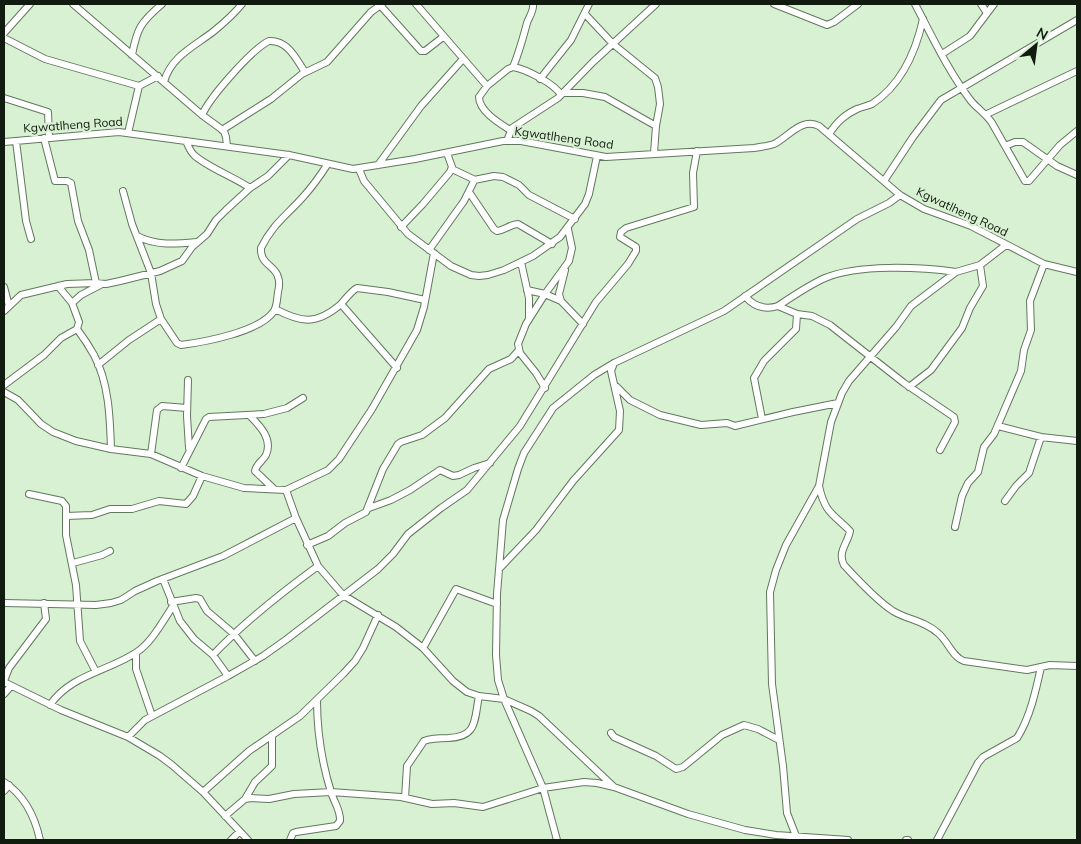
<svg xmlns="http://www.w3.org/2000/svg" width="1081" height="844" font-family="Mulish,sans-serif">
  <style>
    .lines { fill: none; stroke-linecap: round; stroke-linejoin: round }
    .minor-casing { stroke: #62785e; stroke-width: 8 }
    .minor { stroke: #fff; stroke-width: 6 }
    .labels { text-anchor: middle; stroke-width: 4.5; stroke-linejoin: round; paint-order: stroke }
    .street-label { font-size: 12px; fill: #121b10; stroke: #d9f1d3 }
  </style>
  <rect width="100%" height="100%" fill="#d9f1d3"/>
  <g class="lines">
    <g class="minor-casing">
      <path id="minor" d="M 73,4 L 202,115 L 224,131 L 226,137 L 227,146
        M 416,4 L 487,86 L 479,97 C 479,111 499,123 510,130
        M 774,4 L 827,25 L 834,22 L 858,4
        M 915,4 C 932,36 948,71 971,101 C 978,109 986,114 992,123 L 1025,181 L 1029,181 L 1060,145 L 1077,131
        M 981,4 L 987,13
        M 380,5 L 421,51 L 425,51 L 443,37
        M 585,14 L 613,44 L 655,78 L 658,87 L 660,104 L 656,126 L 654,153
        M 4,33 L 30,4
        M 4,38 L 45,59 L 139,86 L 158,76
        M 942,54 L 970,36 L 994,4
        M 132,55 C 137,28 141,22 162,4
        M 513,67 C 519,53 523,38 527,23 C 529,17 534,11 533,4
        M 540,79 L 571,40 L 589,4
        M 164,82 C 171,56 195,46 214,31 C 225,22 234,14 242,4
        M 487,86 L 508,69 L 513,67 C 526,69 555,84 561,95
        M 564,93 L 583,93 L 605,97 L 656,126
        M 4,98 L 48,112 L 49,138
        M 987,114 L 1077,71
        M 202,115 C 210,97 252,49 269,41 C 288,40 296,59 305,72
        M 222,130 L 271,99 L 302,74 L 327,62 L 371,12 L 382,4
        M 128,133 L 139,86
        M 829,134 C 837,122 844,115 857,109 C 862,107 867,106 872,104 C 901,85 916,51 923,19
        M 44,138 L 55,181 L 67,181 L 71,183 L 78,221 L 89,250 L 96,283 L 106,284 L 120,281 L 160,271 L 182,261 L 192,247 L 207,234 L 216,220 L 226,210 L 250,188 L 268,176 L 289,155
        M 16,141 L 26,221 L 31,239
        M 186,141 C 188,146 190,151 194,155 C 207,167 234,177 250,188
        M 507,141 L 512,128 L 558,98 L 593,62 L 656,4
        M 4,142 L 119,132 L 289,155 L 353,169 L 415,159 L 503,141 L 521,141 L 606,157 L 754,148 C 761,147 768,146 774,144 C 788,137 802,117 819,126 L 900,195 L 924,209 L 971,226 L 1044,264 L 1077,272
        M 1005,146 L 1015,142 L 1023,142 L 1057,166 L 1077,175
        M 378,165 L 421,106 L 463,59
        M 359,169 L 364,181 L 408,234 L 451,266 L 471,275 L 479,276 L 488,275 L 504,270 L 533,256 L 560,237 L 585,204 L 589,194 L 597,156
        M 474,180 L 494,176 L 503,177 L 519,185 L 529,195 L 575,219
        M 884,181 L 913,137 L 941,100 L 1077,20
        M 123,191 L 132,224 L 151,273 L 156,304 L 161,319 L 177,343 L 181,345 C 204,342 260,332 274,311 C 277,306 277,299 278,292 C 279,288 280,282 278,277 C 275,265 260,265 261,248 C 272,225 287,215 303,197 C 312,187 320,176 327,165
        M 469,192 L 494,229 L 497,231 C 505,230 511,224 518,224 L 552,244
        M 401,227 L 423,204 L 450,172 L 452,167 L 447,153
        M 137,236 C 156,246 176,244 197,242
        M 429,250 L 464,201 L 474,181 L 473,179 L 452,169
        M 521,262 L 529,298 L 529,317
        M 102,284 L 81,295 L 72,303 L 79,322 L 77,329 C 83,337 89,346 94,355 C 109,383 110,418 111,449
        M 58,286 L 72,303
        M 4,287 L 9,306
        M 527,290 L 545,294 L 561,301 L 583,324
        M 745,296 C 754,307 765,310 778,306 C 793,296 809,285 825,278 C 858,264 920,267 956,272
        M 561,301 L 559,294 L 565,270
        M 341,304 L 397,368
        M 275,309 C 302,323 316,325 340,305 C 346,299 350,292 357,288 L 388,292 L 425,300
        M 4,311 L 21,295 L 67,284 L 96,283
        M 797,314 L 812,316 L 830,325 L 904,383 L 954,417 L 955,422 L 940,450
        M 98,365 L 129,340 L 161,319
        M 188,380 L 187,416 L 189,448
        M 4,385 L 44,355 L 61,338 L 77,329
        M 617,387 L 630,400 L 660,415 L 701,425 L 727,423 L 735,426 L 793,412 L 838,403
        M 909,387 L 931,370 L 962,328 L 970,308 L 983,286 L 980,265
        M 545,388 L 536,373 L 520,353 L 518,344 L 526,324 L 545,294 L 569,261 L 572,248 L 568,229
        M 4,392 L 18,400 L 41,424 L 53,432 L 76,441 L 111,449 L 151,454 L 202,476 L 244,488 L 286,490 L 328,470 L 339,459 L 372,409 L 417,330 L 424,307 L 434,253
        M 250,416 C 260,426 273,439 266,455 C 263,461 256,464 255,471 L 274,489
        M 762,419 L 754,378 L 764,361 L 796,329 L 797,314 L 778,306
        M 998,426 L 1041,437 L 1077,441
        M 151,454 L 157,410 L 162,406 L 187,408
        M 181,468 L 206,419 L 209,417 L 264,414 L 287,408 L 303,398
        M 819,486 C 825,513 832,513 850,531 C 848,543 837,552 844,565 C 855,577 879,602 893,611 C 908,620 923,620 938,633 C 948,641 952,657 964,661 L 1027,670 L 1050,665 L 1077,666
        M 286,490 L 296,518 L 318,566 L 343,595 L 396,627 L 423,648 L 453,681 L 467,692 L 479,696 L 504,699 L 531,711 L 539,716 L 614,787
        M 29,494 L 62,501 L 66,506 L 66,535 L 76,585 L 80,641 L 96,672
        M 1005,501 L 1016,486 L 1029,473 L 1041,437
        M 369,508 L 391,500 L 410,490 L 440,470 L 453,476 L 459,475 L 474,468 L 490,463
        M 66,516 L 92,515 L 110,509 L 132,509 L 159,501 L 186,504 L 193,496 L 202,476
        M 955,527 L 962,496 L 968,483 L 978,472 L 984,447 L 994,434 L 1021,371 L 1024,350 L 1031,330 L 1030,301 L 1044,264
        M 307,545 L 328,536 L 345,523 L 366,512 L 383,469 L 398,444 L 401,442 L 422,435 L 445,418 L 489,369 L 511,359 L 519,350
        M 73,563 L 102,555 L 110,551
        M 499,569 L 536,530 L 573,481 L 619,430 L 620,411 L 611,371 L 614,363
        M 163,579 L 180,621 L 194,639 L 213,655
        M 171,602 L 196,598 L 200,599 L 207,611 L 234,634 L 255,661
        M 4,603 L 96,605 L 111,603 L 121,600 L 135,591 L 157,581 L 223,556 L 296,518
        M 423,648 L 456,589 L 497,604
        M 136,653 L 136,669 L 152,716
        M 228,676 L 213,655 C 244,622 281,593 318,566
        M 4,681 L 9,668 L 46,619 L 44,603
        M 4,682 L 61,710 L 128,737 L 160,756 L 172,765 L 203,792 L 248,840
        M 4,694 L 11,686
        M 50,705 C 70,675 109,671 137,652 C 152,642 163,621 173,606
        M 611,733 L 614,737 L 656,756 L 676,769 L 683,767 L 722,735 L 744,725 L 758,729 L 779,740
        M 128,737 L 145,720 L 228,676 L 263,656 L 287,639 L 378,569 L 393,554 L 408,534 L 441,508 L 467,490 L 520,426 L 596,302 L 628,264 L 636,251 L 636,247 L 620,237 L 621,232 L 626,228 L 694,207 L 693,173 L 697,151
        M 4,782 C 24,795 35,817 40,840
        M 4,791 L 9,785
        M 203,792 L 249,751 L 300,716 L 343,674 L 355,661 L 363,648 L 378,615
        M 405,798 L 407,766 L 424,741 C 432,738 439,738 448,738 C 478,737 474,720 479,696
        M 245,799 L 255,782 L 272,766 L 272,735
        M 225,816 L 245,799 L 251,798 L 269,799 L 294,794 L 331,792 L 401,797 L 432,804 L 454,803 L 483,807 L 543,788 L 584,782 L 597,783 L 614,787 L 688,814 L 745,830 L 776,835 L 848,840
        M 796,836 L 787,813 L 783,766 L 772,684 L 770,592 L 776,570 L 786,545 L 819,486 L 831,422 L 842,393 L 849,381 L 896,327 L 911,306 L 956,272 L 980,265 L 1006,245
        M 231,840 L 239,832
        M 290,840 L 293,833 L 296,832 L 336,826 L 340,821 C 341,811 334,802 331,792 C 322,763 317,730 317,700
        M 557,840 L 543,788 L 504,699 L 498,680 L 496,655 L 497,594 L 503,520 L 518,469 L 524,453 L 553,408 L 594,375 L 614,363 L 724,311 L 857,219 L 889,203 L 900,195
        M 906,840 L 908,840
        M 937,840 L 978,763 L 983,757 L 1017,738 C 1030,718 1036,690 1041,667"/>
    </g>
    <use href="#minor" class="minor"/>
  </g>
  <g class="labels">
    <g class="street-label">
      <text transform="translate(73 125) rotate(-4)" y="4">Kgwatlheng Road</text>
      <text transform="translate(564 138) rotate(8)" y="4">Kgwatlheng Road</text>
      <text transform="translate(962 212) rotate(25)" y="4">Kgwatlheng Road</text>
    </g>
  </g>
  <rect width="1081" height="844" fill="none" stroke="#121b10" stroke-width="10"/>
  <g transform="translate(1036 45) rotate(29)" stroke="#d9f1d3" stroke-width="4" paint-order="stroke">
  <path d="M0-4L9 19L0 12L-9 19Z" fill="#121b10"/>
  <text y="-8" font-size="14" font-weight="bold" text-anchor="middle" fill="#121b10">N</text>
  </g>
</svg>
